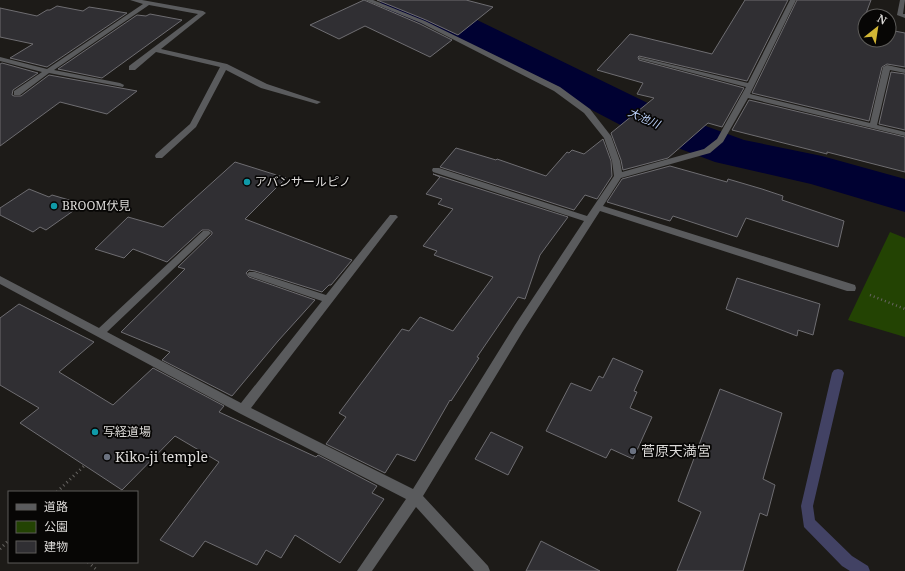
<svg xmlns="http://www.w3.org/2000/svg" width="905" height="571" font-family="'Noto Serif','Noto Sans JP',serif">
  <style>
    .green { fill: #234303 }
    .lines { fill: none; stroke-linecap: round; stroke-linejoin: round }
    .stream { fill: #424264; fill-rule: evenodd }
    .river { fill: #000132; fill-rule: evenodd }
    .building { fill: #302f33; stroke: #6e6d71 }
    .path-far1 { stroke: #676562; stroke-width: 2.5; stroke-dasharray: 1 3; stroke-linecap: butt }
    .path { stroke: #676562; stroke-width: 3; stroke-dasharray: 1 3.5; stroke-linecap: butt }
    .minor { fill: #5a5b5d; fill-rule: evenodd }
    .culture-dot { fill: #0f9aa8; stroke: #070605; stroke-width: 1.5 }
    .worship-dot { fill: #6b7280; stroke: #070605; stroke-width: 1.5 }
    .labels { text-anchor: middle; stroke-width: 3.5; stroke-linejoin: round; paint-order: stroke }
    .far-water-label { font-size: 11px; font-style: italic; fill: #bdd2fa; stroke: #070605 }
    .poi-label { font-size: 12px; fill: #dcdad8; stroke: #070605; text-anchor: start }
    .near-poi-label { font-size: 14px; fill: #dcdad8; stroke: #070605; text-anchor: start }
  </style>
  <rect width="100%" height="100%" fill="#1d1b18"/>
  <path class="green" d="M 890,232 L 905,238 L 905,337 L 848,320 Z"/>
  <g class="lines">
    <path class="stream" d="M 838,369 L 842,370 L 844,373 L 813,506 L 815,520 L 852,556 L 868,566 L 870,571 L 850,571 L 842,566 L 804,527 L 801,506 L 832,373 L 834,370 Z"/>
    <path class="river" d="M 379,0 L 429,0 L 473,18 L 662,110 L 744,140 L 822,156 L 905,179 L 905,212 L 811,184 L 715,162 L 630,130 L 447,34 L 384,8 Z"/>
  </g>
  <path class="building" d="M 364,0 L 420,24 L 452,40 L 430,57 L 365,26 L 339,39 L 310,25 Z
    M 377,0 L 466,0 L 493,7 L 458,35 L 426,20 Z
    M 745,0 L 788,0 L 747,81 L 639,56 L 638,57 L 639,60 L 744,88 L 722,127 L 708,123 L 668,158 L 623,170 L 621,160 L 611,133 L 654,98 L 637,94 L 643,83 L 597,70 L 630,34 L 712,54 Z
    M 797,0 L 871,0 L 862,24 L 865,24 L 865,40 L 889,40 L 889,30 L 905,33 L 905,67 L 887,64 L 882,67 L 869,121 L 752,93 Z
    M 57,6 L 83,11 L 89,7 L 127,13 L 47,67 L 10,58 L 33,44 L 0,37 L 0,8 L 37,16 L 47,10 L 50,10 Z
    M 150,14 L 182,20 L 102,78 L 58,69 L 137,15 L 146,16 Z
    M 2,63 L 38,73 L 13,90 L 12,95 L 14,96 L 21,96 L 49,75 L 137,91 L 107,114 L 60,102 L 0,146 L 0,64 Z
    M 891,72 L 905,74 L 905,130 L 879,124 Z
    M 749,100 L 905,137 L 905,172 L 827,152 L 827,154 L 732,130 Z
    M 603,139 L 611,161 L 612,176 L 597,199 L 585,195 L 574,210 L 440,167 L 456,148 L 496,160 L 497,159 L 546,176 L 567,152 L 569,153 L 572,150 L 584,154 Z
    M 235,162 L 286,178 L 245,219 L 352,260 L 331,285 L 329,285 L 322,292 L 255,271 L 249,270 L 246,273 L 249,277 L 315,300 L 278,341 L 232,396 L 162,360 L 170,352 L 121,332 L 185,269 L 178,267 L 212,234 L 212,232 L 209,230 L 202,230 L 167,262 L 133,249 L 124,258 L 95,249 L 128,217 L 163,227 Z
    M 670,166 L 727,182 L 728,179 L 762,189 L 783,196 L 782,200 L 844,221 L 838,247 L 746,218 L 737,237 L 673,216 L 670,221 L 607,202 L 622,179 Z
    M 433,174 L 568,217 L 540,255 L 525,299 L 518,297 L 477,357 L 479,358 L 451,401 L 450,400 L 415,461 L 397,454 L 385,473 L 326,444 L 346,417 L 339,413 L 402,329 L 409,331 L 420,317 L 453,331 L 493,277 L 434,255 L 437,251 L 423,246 L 453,209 L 438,204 L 442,199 L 426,194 L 440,177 Z
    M 29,189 L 49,197 L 52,195 L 83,204 L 46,230 L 40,227 L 33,232 L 0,215 L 0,208 Z
    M 737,278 L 820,304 L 813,335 L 798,330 L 797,336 L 726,309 Z
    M 19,304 L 94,342 L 59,372 L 113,405 L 153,368 L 224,406 L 219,412 L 316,457 L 318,455 L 377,486 L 372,493 L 384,499 L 340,563 L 295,535 L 281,558 L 266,550 L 257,565 L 205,541 L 193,557 L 160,540 L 219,462 L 175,436 L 122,490 L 20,423 L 39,408 L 0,385 L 0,318 Z
    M 613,358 L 643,371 L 634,391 L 637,392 L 630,408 L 652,417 L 633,459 L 611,449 L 606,458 L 546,431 L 571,383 L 591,391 L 599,376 L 603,378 Z
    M 720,389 L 782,413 L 763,479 L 775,485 L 767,516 L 760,513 L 743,571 L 677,571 L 701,512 L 678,501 Z
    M 491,432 L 523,447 L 508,475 L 475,459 Z
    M 541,541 L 600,571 L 526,571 Z"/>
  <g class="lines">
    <path class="path-far1" d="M 870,295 L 905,309"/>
    <path class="path" d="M 57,492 L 84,466
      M 0,549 L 9,540
      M 88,562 L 98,571"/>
    <path class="minor" d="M 130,0 L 142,0 L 203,11 L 206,13 L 161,49 L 227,64 L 267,84 L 321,102 L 317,104 L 261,88 L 226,70 L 196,127 L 162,158 L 156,158 L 155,156 L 156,154 L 190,124 L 220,67 L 156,52 L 135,70 L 129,70 L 129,66 L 198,14 L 149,5 L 54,70 L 120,83 L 124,85 L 123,87 L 49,73 L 20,95 L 14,95 L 14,91 L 42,72 L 0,61 L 0,57 L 47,69 L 143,4 Z
      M 365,0 L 373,0 L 425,21 L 560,87 L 590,109 L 611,136 L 620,161 L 622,172 L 704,149 L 717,139 L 746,87 L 639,59 L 639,57 L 748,83 L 790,0 L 796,0 L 750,94 L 870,123 L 883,67 L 887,65 L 905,69 L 905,73 L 890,70 L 877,125 L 905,132 L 905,136 L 748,98 L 723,142 L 710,153 L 621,178 L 603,206 L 855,285 L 856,288 L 855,291 L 847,291 L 600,211 L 523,331 L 423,496 L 488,566 L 490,571 L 474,571 L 416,507 L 372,571 L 357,571 L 406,499 L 239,413 L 0,284 L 0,276 L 99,328 L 203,231 L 209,231 L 211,233 L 209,235 L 107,332 L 241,403 L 322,301 L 249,276 L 247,274 L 249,272 L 255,272 L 326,295 L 390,215 L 396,215 L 398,217 L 396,219 L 251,408 L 413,489 L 515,325 L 584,221 L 433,172 L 432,170 L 433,168 L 439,168 L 587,216 L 614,176 L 612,161 L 604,138 L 584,113 L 554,91 L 421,23 Z
      M 900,0 L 905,0 L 903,14 L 905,14 L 905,18 L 897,15 Z"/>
  </g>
  <g class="culture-dot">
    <circle cx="247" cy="182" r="4"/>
    <circle cx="54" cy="206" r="4"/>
    <circle cx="95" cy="432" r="4"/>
  </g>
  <g class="worship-dot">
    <circle cx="633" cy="451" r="4"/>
    <circle cx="107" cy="457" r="4"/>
  </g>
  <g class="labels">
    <g class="far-water-label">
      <text transform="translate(644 118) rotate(24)" y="4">大池川</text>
    </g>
    <g class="poi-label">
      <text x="255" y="186">アバンサールピノ</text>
      <text x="62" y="210">BROOM伏見</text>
      <text x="103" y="436">写経道場</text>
    </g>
    <g class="near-poi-label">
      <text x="641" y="456">菅原天満宮</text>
      <text x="115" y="462">Kiko-ji temple</text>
    </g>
  </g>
  <rect x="8" y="491" width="130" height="72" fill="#070605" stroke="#5c5b59"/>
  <rect x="16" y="504" width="20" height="6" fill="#5a5b5d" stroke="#5c5b59"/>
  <text x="44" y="511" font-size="12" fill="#dcdad8">道路</text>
  <rect x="16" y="521" width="20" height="12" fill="#234303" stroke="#5c5b59"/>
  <text x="44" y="531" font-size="12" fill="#dcdad8">公園</text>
  <rect x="16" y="541" width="20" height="12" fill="#302f33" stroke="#5c5b59"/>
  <text x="44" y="551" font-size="12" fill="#dcdad8">建物</text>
  <g transform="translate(877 28) rotate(30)"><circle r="19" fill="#070605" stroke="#5c5b59"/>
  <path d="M0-3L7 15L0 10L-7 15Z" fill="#d2b635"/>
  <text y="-6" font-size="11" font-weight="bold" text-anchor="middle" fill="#dcdad8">N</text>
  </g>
</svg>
